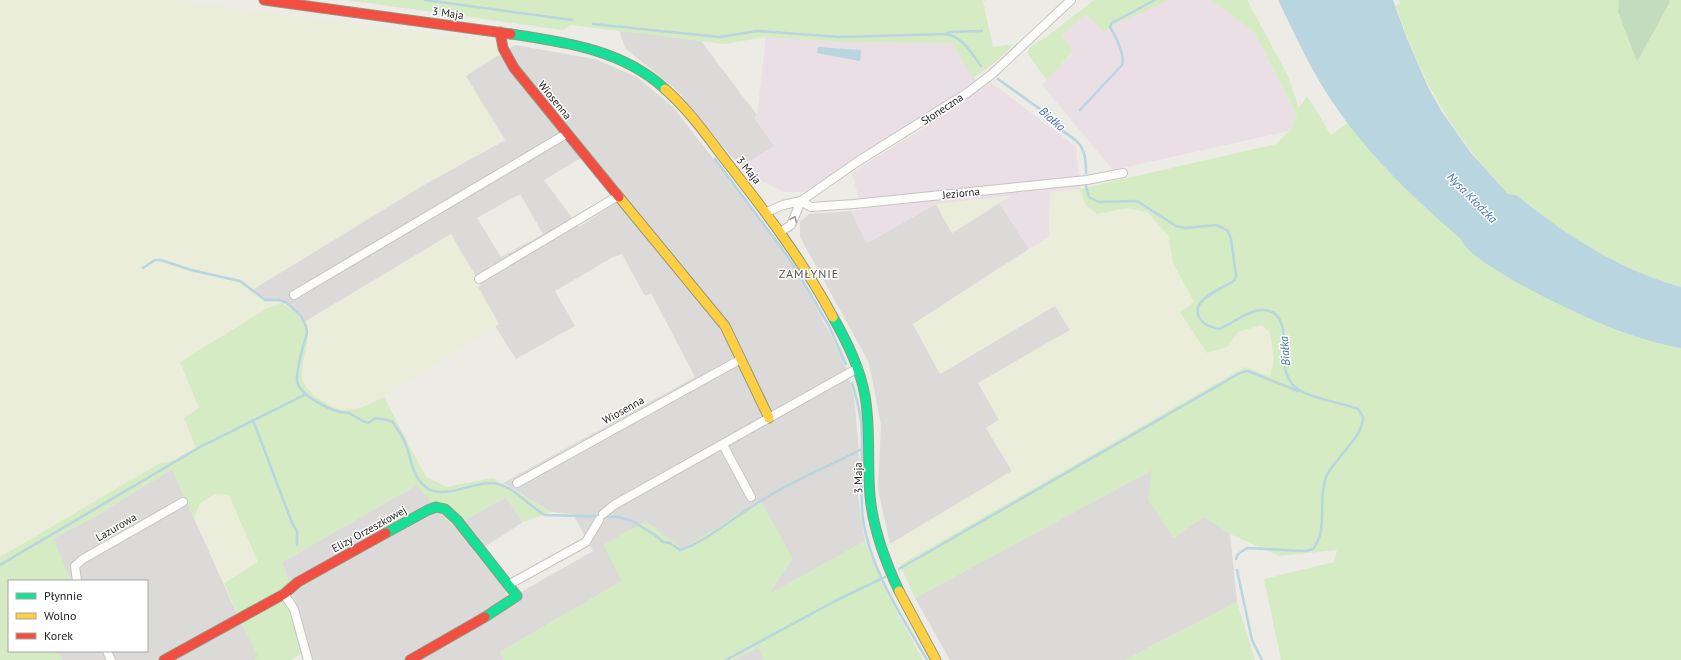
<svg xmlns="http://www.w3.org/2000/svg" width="1681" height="660" font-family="'PT Sans',sans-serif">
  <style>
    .residential { fill: #dbdad8; fill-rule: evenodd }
    .industrial { fill: #eadfe4 }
    .farmland { fill: #eaedd9 }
    .grass { fill: #d5ebc3 }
    .forest { fill: #c4dcbb }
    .water { fill: #b8d5e0 }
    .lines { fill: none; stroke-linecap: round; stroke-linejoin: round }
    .stream { stroke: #b8d5e0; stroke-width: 2.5 }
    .street-casing { stroke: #c5c4c2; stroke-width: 10 }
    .fast-casing { stroke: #93977e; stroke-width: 11 }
    .slow-casing { stroke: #93977e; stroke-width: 11 }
    .jam-casing { stroke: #93977e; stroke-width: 11 }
    .street { stroke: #fcfcfb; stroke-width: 8 }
    .fast { stroke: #16e098; stroke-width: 9 }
    .slow { stroke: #ffcf43; stroke-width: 9 }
    .jam { stroke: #f24e42; stroke-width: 9 }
    .oneway { stroke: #989898 }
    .labels { text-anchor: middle; stroke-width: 3; stroke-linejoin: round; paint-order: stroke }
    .street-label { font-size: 11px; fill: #1e1e1e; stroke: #fff }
    .water-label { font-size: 12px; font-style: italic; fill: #4773b0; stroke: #fff }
    .neighbourhood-label { font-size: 12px; letter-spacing: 1px; fill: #515151; stroke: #fff }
  </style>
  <rect width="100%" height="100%" fill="#ecebe6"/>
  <path class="residential" d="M 619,30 L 701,41 L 757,115 L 754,117 L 774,146 L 742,166 L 729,154 L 678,91 L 625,48 Z
    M 515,45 L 595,59 L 637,77 L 673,107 L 784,249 L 843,357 L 854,396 L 859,451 L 858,497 L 865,541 L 768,595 L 683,549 L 622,581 L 500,652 L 504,660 L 304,660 L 295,599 L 282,562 L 417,485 L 453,527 L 506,497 L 523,522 L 475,553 L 506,589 L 507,600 L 593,551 L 573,514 L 551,512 L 503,483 L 695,377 L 651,293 L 645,296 L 622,254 L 613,257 L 555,291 L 575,326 L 516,359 L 495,326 L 499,324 L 478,287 L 480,286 L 451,234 L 304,322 L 279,300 L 265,300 L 252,290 L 422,186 L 505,140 L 465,76 ZM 588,154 L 623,198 L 579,227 L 544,180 ZM 520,194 L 543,234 L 501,257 L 477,218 Z
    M 999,203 L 1029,249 L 913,324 L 940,374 L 1055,305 L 1070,330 L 979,383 L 999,420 L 986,428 L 1012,471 L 890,544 L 878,489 L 881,425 L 869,363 L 800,237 L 800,222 L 809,214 L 851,211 L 867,243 L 936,204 L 952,233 Z
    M 172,469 L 241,623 L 259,657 L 254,660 L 62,660 L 57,651 L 147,651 L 147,581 L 71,581 L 52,539 L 96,516 Z
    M 1152,470 L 1173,538 L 1204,516 L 1230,534 L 1237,602 L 1125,660 L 950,660 L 915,598 Z
    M 759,647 L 763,660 L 734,660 Z"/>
  <path class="industrial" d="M 1169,0 L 1211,0 L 1254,32 L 1297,115 L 1289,131 L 1113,170 L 1042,85 L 1073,52 L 1060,36 L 1086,14 L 1104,32 L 1118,23 Z
    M 766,37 L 845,42 L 952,43 L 976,81 L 897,134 L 803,192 L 784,192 L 758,179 L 742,166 L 774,146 L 754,117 L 757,115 Z
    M 989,81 L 1076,147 L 1080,189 L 1050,192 L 1049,237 L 1029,249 L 999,203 L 1010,196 L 936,204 L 866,243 L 851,211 L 862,210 L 852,173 L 947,113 Z"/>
  <path class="farmland" d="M 0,0 L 173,0 L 497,42 L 499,55 L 466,76 L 505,140 L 422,186 L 252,290 L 265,300 L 279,300 L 287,303 L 301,316 L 305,322 L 451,234 L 481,285 L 478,287 L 499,324 L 384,397 L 364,406 L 348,411 L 329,405 L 318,398 L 304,387 L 302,376 L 308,342 L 184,418 L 196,448 L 170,462 L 160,463 L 0,557 Z
    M 1080,189 L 1086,205 L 1097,214 L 1127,208 L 1147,212 L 1168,235 L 1173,263 L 1195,302 L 1181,311 L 1227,347 L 1238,332 L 1262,325 L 1270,333 L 1274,359 L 1270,377 L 1244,368 L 900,565 L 890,544 L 1012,471 L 986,428 L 999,420 L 978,383 L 1070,330 L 1055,306 L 940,374 L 913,324 L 1049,238 L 1050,192 Z
    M 1011,196 L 952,233 L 936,204 Z
    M 215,494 L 229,495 L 258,562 L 224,583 L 194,518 L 200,503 Z"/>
  <path class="grass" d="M 346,0 L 987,0 L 983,1 L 993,47 L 1014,44 L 997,61 L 973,78 L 952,43 L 845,42 L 766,37 L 725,44 L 571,25 L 562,30 Z
    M 1094,0 L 1169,0 L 1118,23 L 1104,32 L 1086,14 L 1061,36 L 1073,51 L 1047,80 L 1030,57 L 1028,52 L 1030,47 L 1049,35 Z
    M 1211,0 L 1247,0 L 1288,76 L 1299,108 L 1307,96 L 1331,135 L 1348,123 C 1428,225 1551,323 1681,348 L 1681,660 L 1281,660 L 1264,579 L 1334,562 L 1337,550 L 1279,556 L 1230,534 L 1204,517 L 1174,538 L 1148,500 L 1152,470 L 915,598 L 900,565 L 1245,367 L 1270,377 L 1274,359 L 1270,333 L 1262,325 L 1238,332 L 1227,347 L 1207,353 L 1180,312 L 1194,302 L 1173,263 L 1168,235 L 1147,212 L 1127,208 L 1097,214 L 1086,205 L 1080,189 L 1276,144 L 1289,131 L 1297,115 L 1254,32 Z
    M 1399,0 L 1619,0 L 1618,12 L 1637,62 L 1670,2 L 1669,0 L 1681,0 L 1681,287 C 1619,270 1566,235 1516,195 L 1508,194 C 1452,134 1422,83 1396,6 L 1400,3 Z
    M 282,303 C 290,308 302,316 306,326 C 312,344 300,360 302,378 C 304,393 335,412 350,410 C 362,409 373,402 384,397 L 426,477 L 447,487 L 493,478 L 551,512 L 523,522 L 506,497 L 453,527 L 417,485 L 282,562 L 295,599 L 302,653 L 291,660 L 254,660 L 258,656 L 241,623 L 224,583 L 258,562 L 229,495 L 215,494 L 200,503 L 194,518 L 172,469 L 96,516 L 53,538 L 71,581 L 9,581 L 9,651 L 57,651 L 62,660 L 0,660 L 0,557 L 160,463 L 170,462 L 196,448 L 184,418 L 199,408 L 180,362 L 268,308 Z
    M 760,500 L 793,558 L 769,594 L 865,541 L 881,582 L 923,660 L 763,660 L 759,647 L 734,660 L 504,660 L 500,652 L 622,581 L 603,545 L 646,521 L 683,549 Z
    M 1237,602 L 1255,660 L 1125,660 Z"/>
  <path class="forest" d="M 1619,0 L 1669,0 L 1670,2 L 1637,62 L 1618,12 Z"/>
  <path class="water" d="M 1278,0 L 1393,0 L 1406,36 L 1428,87 L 1442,112 L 1471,153 L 1508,194 L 1516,195 C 1566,235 1619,270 1681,287 L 1681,348 C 1653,343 1623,333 1597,322 C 1570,310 1470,264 1461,239 C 1407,193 1354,141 1318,79 C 1303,53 1291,26 1278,0 Z
    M 818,47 L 861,50 L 860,61 L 817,53 Z"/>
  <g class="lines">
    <path class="stream" d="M 425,0 L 572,20
      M 593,24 L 719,37 L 757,31 L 839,37 L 945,34 L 951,32 L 982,31
      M 945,34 C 963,36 971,53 981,66
      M 998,79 L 1051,117 C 1064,142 1087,131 1086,173
      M 1080,110 L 1122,65 C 1125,53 1116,37 1110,27 L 1112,23 L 1155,0
      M 715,159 L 791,261 L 829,326 L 846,364
      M 1086,186 L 1089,197 L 1098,202 L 1137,201 L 1176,226 L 1186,228 L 1216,225 L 1223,228 L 1228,231 L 1231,239 L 1236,275 L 1235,280 C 1224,288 1190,299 1199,317 C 1203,325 1211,327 1219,329 C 1232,324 1241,315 1255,311 C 1291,303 1283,347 1285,368 C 1286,373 1289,380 1292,384 C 1303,398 1340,402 1358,409 L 1363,417 C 1363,438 1335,457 1326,477 C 1317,499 1329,529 1313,549 L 1305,551 L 1247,548 L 1238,554 L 1236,559
      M 143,268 L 155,260 L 161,260 L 191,270 L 240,281 L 265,300 L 279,300 L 287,303 L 301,316 L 306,326 L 307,333 C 304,343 296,371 297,381 C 299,395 328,409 340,412 C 343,413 346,412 349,413 C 355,416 361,421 368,423 L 376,418 L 392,421 C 397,429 403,436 406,445 C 412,461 412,477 427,488 C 444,500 476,481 493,483 C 513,485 528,506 545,515 L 619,517 L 632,521 L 655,535 L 663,542 L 670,543 L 680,550 C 701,545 736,516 756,504 C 789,482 826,468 862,449
      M 852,383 C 856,395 859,408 861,421 C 864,454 859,486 863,519 C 870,570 902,616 927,660
      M 253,420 L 292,523 L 297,531 L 297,545
      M 0,565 L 200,447 L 306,394
      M 899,569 L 1240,373 L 1248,371 L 1298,391
      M 1237,570 L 1252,640 L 1262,660
      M 726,660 L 837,600 L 885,577"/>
    <g class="street-casing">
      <path id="street" d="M 801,201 L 811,207 L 854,204 L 1087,180 L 1123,173
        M 767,212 L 783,205 L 801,201 L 857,162 L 967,93 L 992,74 L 1071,0
        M 780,232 L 791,225 L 801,201
        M 479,279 L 618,196
        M 294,295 L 566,134
        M 723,445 L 751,497
        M 517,483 L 741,359
        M 603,514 L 614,505 L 858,368
        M 77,581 L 75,566 L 83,559 L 183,502
        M 508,585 L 586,542 L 599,520
        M 284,594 L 294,609 L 308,660
        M 107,651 L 111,660"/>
    </g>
    <g class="fast-casing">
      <path id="fast" d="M 511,34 C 565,42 623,50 665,89
        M 833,317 C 847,342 860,368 865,396 C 871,429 867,462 870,496 C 873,529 885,561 899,591
        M 386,533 L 428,510 L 436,507 L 445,509 L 457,520 L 517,596 L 485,617"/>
    </g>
    <g class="slow-casing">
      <path id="slow" d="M 665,89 C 689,110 707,136 726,161 C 765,211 803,261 833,317
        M 619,197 L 725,326 L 769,418
        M 899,591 L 936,660"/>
    </g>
    <g class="jam-casing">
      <path id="jam" d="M 264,0 L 511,34
        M 500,32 L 503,48 L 514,68 L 619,197
        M 164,660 L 284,594 L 298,582 L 386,533
        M 410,660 L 485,617"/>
    </g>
    <use href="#street" class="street"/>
    <use href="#fast" class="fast"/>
    <use href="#slow" class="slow"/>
    <use href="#jam" class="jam"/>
  </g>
  <defs><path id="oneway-chevron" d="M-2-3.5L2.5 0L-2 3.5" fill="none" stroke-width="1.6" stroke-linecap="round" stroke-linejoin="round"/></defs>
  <use class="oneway" href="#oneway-chevron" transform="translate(794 219) rotate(-66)"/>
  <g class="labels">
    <g class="street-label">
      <text transform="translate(448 13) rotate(8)" y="4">3 Maja</text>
      <text transform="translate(555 100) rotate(51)" y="4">Wiosenna</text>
      <text transform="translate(942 109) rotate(-33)" y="4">Słoneczna</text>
      <text transform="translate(749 170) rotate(51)" y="4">3 Maja</text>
      <text transform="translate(961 193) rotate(-6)" y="4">Jeziorna</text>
      <text transform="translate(623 410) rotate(-29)" y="4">Wiosenna</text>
      <text transform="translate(858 478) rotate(-91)" y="4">3 Maja</text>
      <text transform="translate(116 527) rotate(-30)" y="4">Lazurowa</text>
      <text transform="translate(369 529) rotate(-29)" y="4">Elizy Orzeszkowej</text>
    </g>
    <g class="water-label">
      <text transform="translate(1052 119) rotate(41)" y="4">Białka</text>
      <text transform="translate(1472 198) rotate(45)" y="4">Nysa Kłodzka</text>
      <text transform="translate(1285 351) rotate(-94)" y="4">Białka</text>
    </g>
    <g class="neighbourhood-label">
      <text x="809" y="278">ZAMŁYNIE</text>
    </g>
  </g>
  <rect x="8" y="580" width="140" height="72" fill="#ffffff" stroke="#a5a5a5"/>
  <rect x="16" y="593" width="20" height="6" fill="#16e098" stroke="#a5a5a5"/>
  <text x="44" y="600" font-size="12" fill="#1e1e1e">Płynnie</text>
  <rect x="16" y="613" width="20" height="6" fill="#ffcf43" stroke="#a5a5a5"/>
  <text x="44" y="620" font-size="12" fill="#1e1e1e">Wolno</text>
  <rect x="16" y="633" width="20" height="6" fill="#f24e42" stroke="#a5a5a5"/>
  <text x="44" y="640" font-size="12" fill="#1e1e1e">Korek</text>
</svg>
